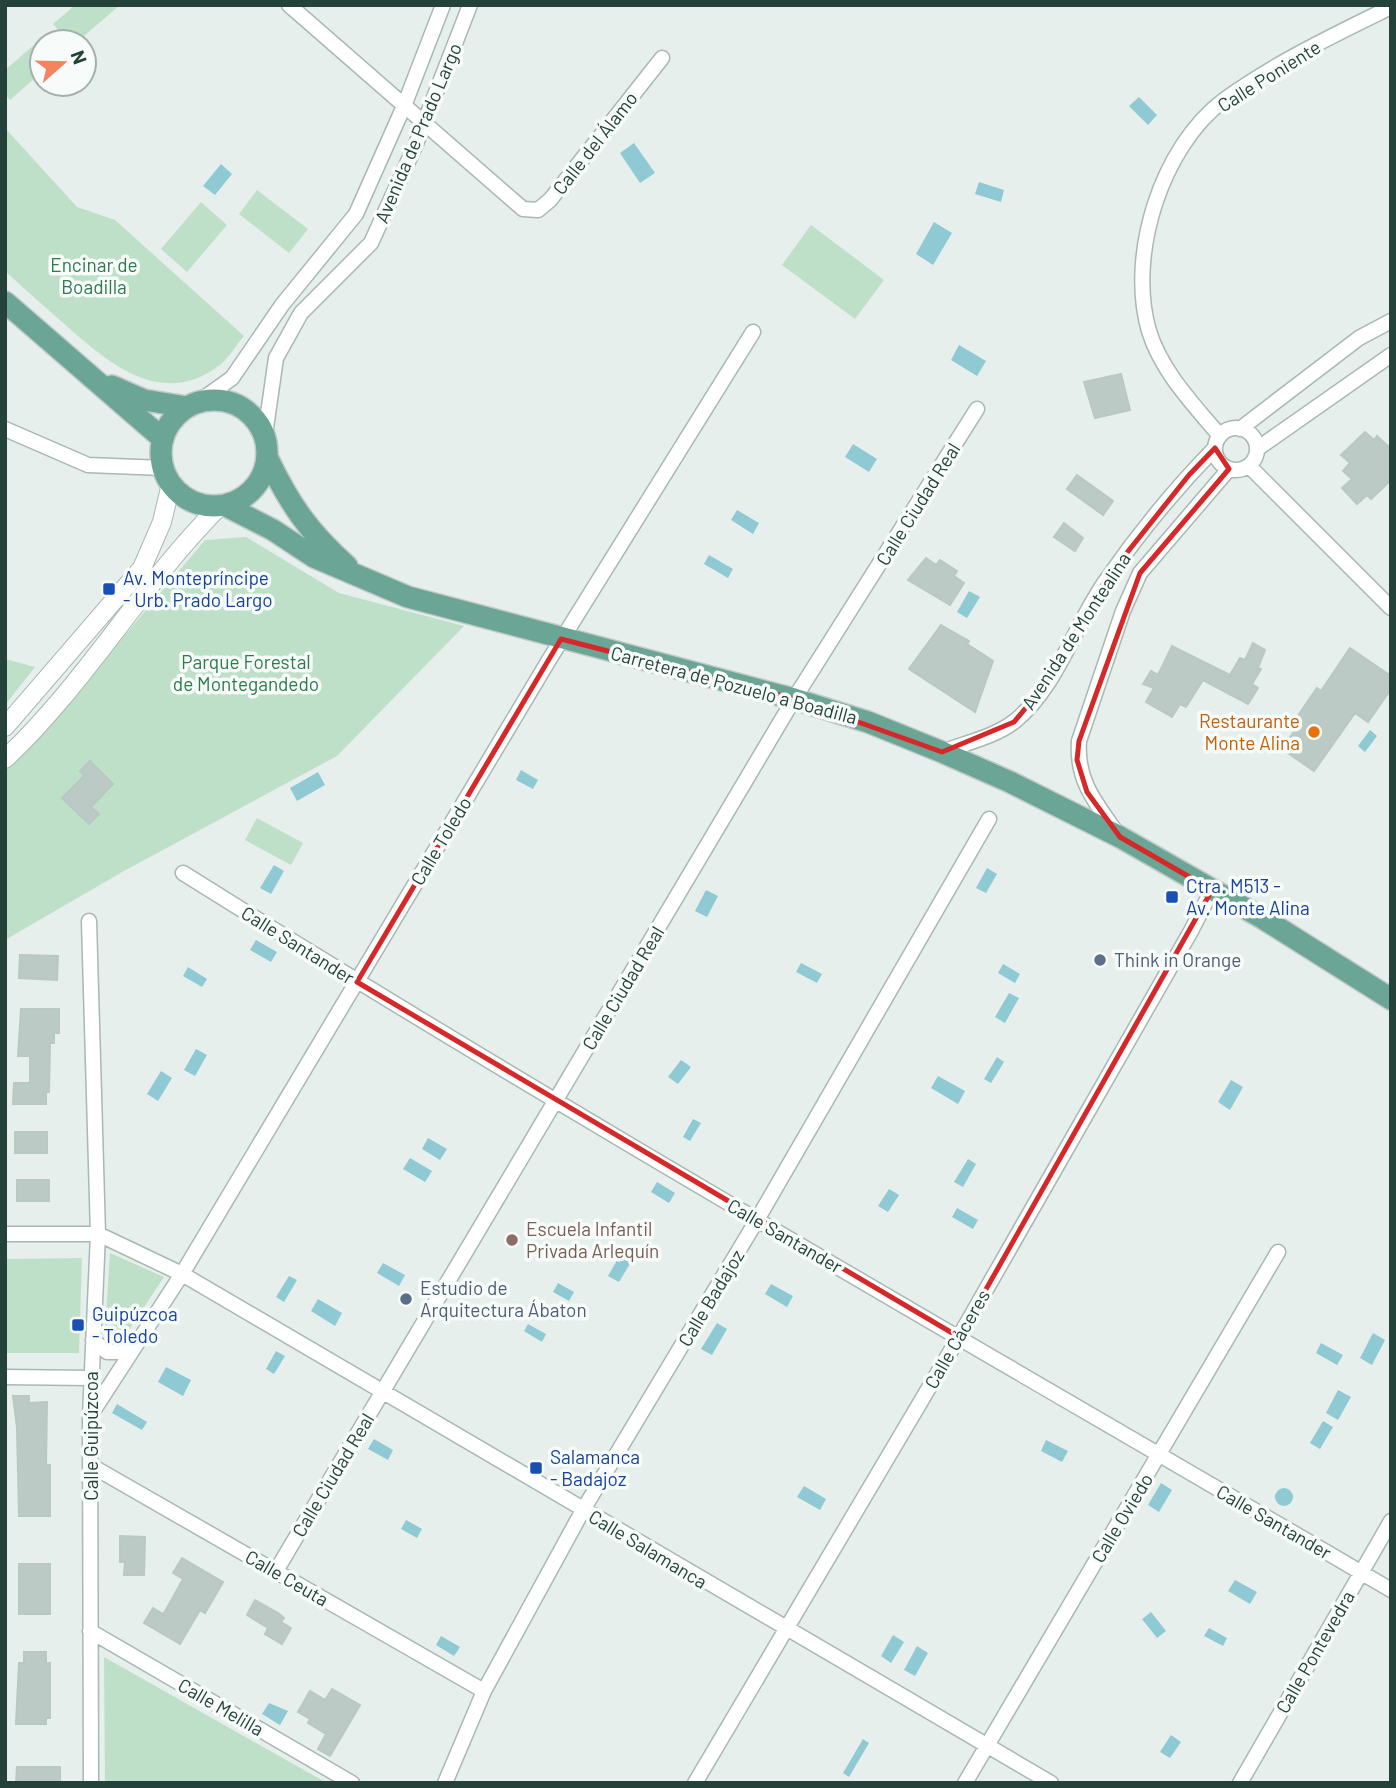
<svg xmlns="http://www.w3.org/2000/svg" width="1396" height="1788" font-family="Barlow,sans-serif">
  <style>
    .green { fill: #bfe0c8 }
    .water { fill: #8ec9d4 }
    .building { fill: #bbcac4; stroke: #b8c9c2; stroke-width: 2 }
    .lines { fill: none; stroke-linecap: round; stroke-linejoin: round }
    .minor-casing { stroke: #a8b8b2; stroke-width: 17 }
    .tertiary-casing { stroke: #a8b8b2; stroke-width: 20 }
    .primary-casing { stroke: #c2cac8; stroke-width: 24 }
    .minor { stroke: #fff; stroke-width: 14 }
    .tertiary { stroke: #fff; stroke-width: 18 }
    .primary { stroke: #6aa596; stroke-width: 21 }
    .marked { fill: none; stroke: #d62828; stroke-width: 5; stroke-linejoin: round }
    .transit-dot { fill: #1a4fb4; stroke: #f7fbf9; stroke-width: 2.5 }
    .food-dot { fill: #e8710a; stroke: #f7fbf9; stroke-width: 2.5 }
    .service-dot { fill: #5c6f8a; stroke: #f7fbf9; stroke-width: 2.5 }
    .education-dot { fill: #8d6e63; stroke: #f7fbf9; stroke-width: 2.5 }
    .labels { text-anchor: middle; stroke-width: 7; stroke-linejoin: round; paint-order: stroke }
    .street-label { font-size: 19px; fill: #24423a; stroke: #f7fbf9 }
    .park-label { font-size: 19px; fill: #2d7a4b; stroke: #f7fbf9 }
    .transit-label { font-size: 19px; fill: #164399; stroke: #f7fbf9; text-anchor: start }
    .food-label { font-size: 19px; fill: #c56008; stroke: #f7fbf9; text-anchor: end }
    .service-label { font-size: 19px; fill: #4e5e75; stroke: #f7fbf9; text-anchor: start }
    .education-label { font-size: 19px; fill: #785e54; stroke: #f7fbf9; text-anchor: start }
  </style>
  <rect width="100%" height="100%" fill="#e6efeb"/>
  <path class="green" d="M 75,5 L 120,5 L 77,42 L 69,42 L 53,24 Z
    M 34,45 L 42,54 L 42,72 L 10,100 L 5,94 L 5,70 Z
    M 5,128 L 77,207 L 115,220 L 244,336 C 236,345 229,358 220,365 C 160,411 105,360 61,321 C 42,304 23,288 5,271 Z
    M 257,190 L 308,229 L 289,253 L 239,214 Z
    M 201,202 L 227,225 L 187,272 L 161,249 Z
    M 811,225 L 884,280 L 855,319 L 782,265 Z
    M 246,537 L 339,593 L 464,626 L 337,756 L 124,871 L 5,940 L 5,767 L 33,744 L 205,540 Z
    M 5,659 L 35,667 L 5,705 Z
    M 257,818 L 303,843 L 291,865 L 245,840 Z
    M 110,1253 L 164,1277 L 119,1345 L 108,1340 L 105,1330 Z
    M 82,1258 L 79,1353 L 5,1353 L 5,1259 Z
    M 104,1657 L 327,1783 L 105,1783 Z"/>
  <path class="water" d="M 1139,97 L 1157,115 L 1148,125 L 1129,106 Z
    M 634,143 L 655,173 L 640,183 L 620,153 Z
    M 221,164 L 232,174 L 215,195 L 203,186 Z
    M 979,182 L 1004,190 L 1001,202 L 975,194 Z
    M 934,222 L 952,233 L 933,265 L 916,254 Z
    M 959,345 L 986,361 L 977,376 L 951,360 Z
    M 853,444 L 877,459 L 869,472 L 845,457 Z
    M 737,510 L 759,523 L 753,534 L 731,520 Z
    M 709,555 L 733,569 L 728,578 L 704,564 Z
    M 969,591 L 980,597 L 967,618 L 957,612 Z
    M 1370,730 L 1377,736 L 1365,752 L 1358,746 Z
    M 521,770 L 538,780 L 533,789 L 516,780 Z
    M 318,772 L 325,785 L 297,801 L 290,788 Z
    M 274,865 L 284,871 L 271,894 L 260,888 Z
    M 987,868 L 997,874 L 986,893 L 976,888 Z
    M 706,890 L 718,896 L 707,917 L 695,911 Z
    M 256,940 L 277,952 L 271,962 L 250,950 Z
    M 801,963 L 822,974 L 817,983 L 796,972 Z
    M 1003,964 L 1020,974 L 1015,983 L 998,973 Z
    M 188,967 L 207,979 L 202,987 L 183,976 Z
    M 1009,993 L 1019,998 L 1005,1023 L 995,1017 Z
    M 196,1049 L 207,1055 L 195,1076 L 184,1070 Z
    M 997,1057 L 1004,1062 L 991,1083 L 984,1079 Z
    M 681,1060 L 691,1067 L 678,1084 L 668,1077 Z
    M 161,1071 L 172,1078 L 158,1101 L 147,1094 Z
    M 938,1076 L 965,1091 L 958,1104 L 931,1088 Z
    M 1231,1080 L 1243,1087 L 1230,1110 L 1218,1102 Z
    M 693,1119 L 701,1123 L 690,1141 L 683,1137 Z
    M 428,1138 L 447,1149 L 440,1160 L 422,1149 Z
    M 410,1158 L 432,1171 L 425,1182 L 403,1169 Z
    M 968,1159 L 976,1164 L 963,1187 L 954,1182 Z
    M 657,1182 L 675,1193 L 669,1203 L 651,1192 Z
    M 889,1189 L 899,1195 L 888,1212 L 878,1206 Z
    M 957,1208 L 978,1220 L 973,1229 L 952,1217 Z
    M 623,1250 L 634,1257 L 619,1282 L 608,1276 Z
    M 383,1263 L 405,1275 L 399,1286 L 377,1273 Z
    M 289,1276 L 297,1280 L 284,1302 L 276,1297 Z
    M 558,1283 L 574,1292 L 569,1301 L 553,1292 Z
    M 771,1284 L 793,1296 L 787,1307 L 765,1294 Z
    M 318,1299 L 342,1313 L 335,1326 L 311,1311 Z
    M 717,1323 L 727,1329 L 712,1355 L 701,1349 Z
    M 528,1324 L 546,1334 L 542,1342 L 524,1331 Z
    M 1373,1333 L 1385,1340 L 1372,1365 L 1360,1358 Z
    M 1321,1343 L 1343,1355 L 1337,1365 L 1316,1353 Z
    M 276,1351 L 285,1356 L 274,1374 L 266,1369 Z
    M 166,1367 L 191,1380 L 183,1396 L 158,1382 Z
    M 1338,1390 L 1351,1397 L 1338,1420 L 1326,1413 Z
    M 117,1404 L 147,1422 L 142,1430 L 112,1413 Z
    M 1323,1421 L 1333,1427 L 1320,1449 L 1310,1443 Z
    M 374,1439 L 393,1450 L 388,1460 L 368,1449 Z
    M 1046,1440 L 1068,1451 L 1062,1462 L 1041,1451 Z
    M 1161,1483 L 1172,1490 L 1159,1512 L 1148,1505 Z
    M 804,1486 L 826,1499 L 820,1510 L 797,1497 Z
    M1275 1497a9 9 0 1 1 18 0a9 9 0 1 1-18 0Z
    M 406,1520 L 422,1529 L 417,1538 L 401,1529 Z
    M 1235,1580 L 1257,1592 L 1250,1604 L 1228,1591 Z
    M 1151,1612 L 1166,1631 L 1157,1638 L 1142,1619 Z
    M 1209,1628 L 1227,1638 L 1223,1646 L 1204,1636 Z
    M 893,1635 L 904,1642 L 891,1663 L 881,1656 Z
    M 441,1636 L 460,1647 L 454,1656 L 436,1645 Z
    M 917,1646 L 928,1653 L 915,1676 L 904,1670 Z
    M 269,1703 L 288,1711 L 280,1725 L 262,1714 Z
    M 1171,1735 L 1181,1742 L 1170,1758 L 1160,1752 Z
    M 863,1739 L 869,1743 L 849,1777 L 843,1773 Z"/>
  <path class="building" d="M 1121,374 L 1130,410 L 1095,418 L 1084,382 Z
    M 1365,432 L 1374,440 L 1377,436 L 1391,449 L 1391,480 L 1371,499 L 1367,495 L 1357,504 L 1342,488 L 1352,479 L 1343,471 L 1350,463 L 1341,455 Z
    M 1077,475 L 1113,501 L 1103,515 L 1067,489 Z
    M 1064,523 L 1083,538 L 1075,551 L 1054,537 Z
    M 926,558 L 936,565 L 940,560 L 957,571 L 954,576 L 964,583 L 950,605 L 908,580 Z
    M 941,625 L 969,641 L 967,644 L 993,661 L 975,712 L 909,669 Z
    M 1253,643 L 1265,650 L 1258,668 L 1261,669 L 1252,684 L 1258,688 L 1248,704 L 1203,680 L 1186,707 L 1180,704 L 1172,717 L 1146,702 L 1154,688 L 1143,684 L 1151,671 L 1158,675 L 1172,646 L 1230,675 L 1240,658 L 1245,660 Z
    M 1350,648 L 1391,676 L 1391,689 L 1368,722 L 1355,713 L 1314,771 L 1282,749 L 1300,723 L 1295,720 L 1317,688 L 1321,691 Z
    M 90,761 L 113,784 L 91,807 L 99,814 L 89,824 L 62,798 L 84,776 L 80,771 Z
    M 20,955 L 58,956 L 57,980 L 19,978 Z
    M 21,1009 L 59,1009 L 59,1033 L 54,1033 L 54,1043 L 50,1043 L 49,1092 L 46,1092 L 46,1104 L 13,1104 L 14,1083 L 30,1083 L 30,1056 L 18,1056 Z
    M 15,1132 L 47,1132 L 47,1153 L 15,1153 Z
    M 17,1180 L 49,1180 L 49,1201 L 17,1201 Z
    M 13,1396 L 29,1396 L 29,1403 L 47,1402 L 46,1465 L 50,1465 L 50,1516 L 19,1516 L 17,1428 Z
    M 120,1536 L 145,1537 L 144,1575 L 124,1575 L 125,1562 L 120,1562 Z
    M 182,1558 L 223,1582 L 205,1613 L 200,1610 L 180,1644 L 144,1623 L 153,1608 L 163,1614 L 167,1608 L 183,1579 L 173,1573 Z
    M 19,1564 L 50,1564 L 50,1614 L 19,1614 Z
    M 255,1600 L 278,1613 L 284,1618 L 281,1622 L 291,1628 L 282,1644 L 265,1634 L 268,1628 L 247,1615 Z
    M 24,1652 L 46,1652 L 46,1663 L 50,1663 L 50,1718 L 46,1718 L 46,1724 L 16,1724 L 19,1663 L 24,1663 Z
    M 332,1689 L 360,1705 L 330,1756 L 318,1749 L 326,1734 L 308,1723 L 310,1719 L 298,1712 L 310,1691 L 325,1700 Z
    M 17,1767 L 60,1767 L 60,1783 L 16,1783 Z"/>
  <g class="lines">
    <g class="minor-casing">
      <path id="minor" d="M 289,5 L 523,209 L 538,210 L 550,200 L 662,58
        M 197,403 L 232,378 L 282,305 L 356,214 L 404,106 L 443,5
        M1215 449a21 21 0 1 1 42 0a21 21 0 1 1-42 0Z
        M 5,429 L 88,465 L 163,468
        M 1240,429 L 1359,338 L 1391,321
        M 265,435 L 276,358 L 301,313 L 371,243 L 416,144 L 470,5
        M 1220,436 C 1194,405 1161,371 1149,331 C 1127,256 1161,147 1224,100 C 1275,63 1334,35 1391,7
        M 1257,449 L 1391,355
        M 1249,466 L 1391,608
        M 942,752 C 965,743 995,737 1015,721 C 1058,686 1075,623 1107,579 C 1139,533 1176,488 1215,448
        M 1117,833 C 1095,802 1076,780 1079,741 L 1123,611 L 1140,573 L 1229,469
        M 183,873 C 580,1122 987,1353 1391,1590
        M 89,921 L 98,1234 L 90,1416 L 91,1783
        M 5,1234 L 98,1234 L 182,1274 L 1051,1783
        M 93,1340 L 107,1352 L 132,1351
        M 5,1377 L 91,1378
        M 90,1416 L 182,1274 L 549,660 L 753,332
        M 90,1465 L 484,1691
        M 276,1571 L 794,699 L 977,409
        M 90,1631 L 352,1783
        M 445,1783 L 484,1691 L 583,1510 L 757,1220 L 989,819
        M 695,1783 L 959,1337 L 1191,931 L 1212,890
        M 965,1783 L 1278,1252
        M 1240,1783 L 1391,1521"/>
    </g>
    <g class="tertiary-casing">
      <path id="tertiary" d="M 5,727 L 142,568 L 162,522 L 171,484
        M 5,759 C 86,683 141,585 219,507"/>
    </g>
    <g class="primary-casing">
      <path id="primary" d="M 5,302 L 163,439
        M 112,386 L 144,400 L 187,407
        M161 453a53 53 0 1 1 106 0a53 53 0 1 1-106 0Z
        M 268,459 C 290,505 309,532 347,566
        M 226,506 L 273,530 L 314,557 L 408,597 L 794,699 L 868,722 L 942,752 L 1010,782 L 1120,837 L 1264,919 L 1391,999"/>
    </g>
    <use href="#minor" class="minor"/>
    <use href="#tertiary" class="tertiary"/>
    <use href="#primary" class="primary"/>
  </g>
  <path class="marked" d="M 1215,448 L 1229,469 L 1140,573 L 1079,741 L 1077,760 L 1087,792 L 1120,837 L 1212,890 L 959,1337 L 357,982 L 561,639 L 794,699 L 942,752 L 1014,722 L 1045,685 L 1106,579 L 1189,475 Z"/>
  <g class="transit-dot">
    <rect x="102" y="582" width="14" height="14" rx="3.5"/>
    <rect x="1165" y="890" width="14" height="14" rx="3.5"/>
    <rect x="71" y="1318" width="14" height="14" rx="3.5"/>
    <rect x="529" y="1461" width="14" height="14" rx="3.5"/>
  </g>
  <circle class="food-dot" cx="1314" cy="732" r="7"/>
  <g class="service-dot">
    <circle cx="1100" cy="960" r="7"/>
    <circle cx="406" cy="1299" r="7"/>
  </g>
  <circle class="education-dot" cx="512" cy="1240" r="7"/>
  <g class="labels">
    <g class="street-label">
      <text transform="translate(1269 76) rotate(-32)" y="7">Calle Poniente</text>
      <text transform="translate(418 133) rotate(-67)" y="7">Avenida de Prado Largo</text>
      <text transform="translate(595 143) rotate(-52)" y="7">Calle del Álamo</text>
      <text transform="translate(918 504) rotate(-58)" y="7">Calle Ciudad Real</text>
      <text transform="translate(1076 631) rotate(-57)" y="7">Avenida de Montealina</text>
      <text transform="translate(734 685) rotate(15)" y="7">Carretera de Pozuelo a Boadilla</text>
      <text transform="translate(441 841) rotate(-59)" y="7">Calle Toledo</text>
      <text transform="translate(298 945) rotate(32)" y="7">Calle Santander</text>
      <text transform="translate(623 988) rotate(-59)" y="7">Calle Ciudad Real</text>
      <text transform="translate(785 1236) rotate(30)" y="7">Calle Santander</text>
      <text transform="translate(711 1298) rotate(-59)" y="7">Calle Badajoz</text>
      <text transform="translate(957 1339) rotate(-60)" y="7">Calle Cáceres</text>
      <text transform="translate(91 1436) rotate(-90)" y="7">Calle Guipúzcoa</text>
      <text transform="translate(333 1475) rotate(-59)" y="7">Calle Ciudad Real</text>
      <text transform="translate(1122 1518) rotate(-59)" y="7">Calle Oviedo</text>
      <text transform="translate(1274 1522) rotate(30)" y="7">Calle Santander</text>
      <text transform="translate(648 1549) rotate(31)" y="7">Calle Salamanca</text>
      <text transform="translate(287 1578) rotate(30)" y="7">Calle Ceuta</text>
      <text transform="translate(1315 1652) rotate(-60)" y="7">Calle Pontevedra</text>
      <text transform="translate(221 1707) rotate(30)" y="7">Calle Melilla</text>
    </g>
    <g class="park-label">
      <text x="94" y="272">Encinar de<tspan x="94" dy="22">Boadilla</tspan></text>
      <text x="246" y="669">Parque Forestal<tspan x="246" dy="22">de Montegandedo</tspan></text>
    </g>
    <g class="transit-label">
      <text x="123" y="585">Av. Montepríncipe<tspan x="123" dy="22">- Urb. Prado Largo</tspan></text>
      <text x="1186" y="893">Ctra. M513 -<tspan x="1186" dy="22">Av. Monte Alina</tspan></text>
      <text x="92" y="1321">Guipúzcoa<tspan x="92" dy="22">- Toledo</tspan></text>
      <text x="550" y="1464">Salamanca<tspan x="550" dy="22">- Badajoz</tspan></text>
    </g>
    <g class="food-label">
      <text x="1300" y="728">Restaurante<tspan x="1300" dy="22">Monte Alina</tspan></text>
    </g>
    <g class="service-label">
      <text x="1114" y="967">Think in Orange</text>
      <text x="420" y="1295">Estudio de<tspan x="420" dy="22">Arquitectura Ábaton</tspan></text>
    </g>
    <g class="education-label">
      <text x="526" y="1236">Escuela Infantil<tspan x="526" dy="22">Privada Arlequín</tspan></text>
    </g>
  </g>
  <rect width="1396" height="1788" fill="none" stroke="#24423a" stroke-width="14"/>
  <g transform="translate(63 63) rotate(70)"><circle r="33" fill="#f7fbf9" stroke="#a3b1ad" stroke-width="2"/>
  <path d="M0-5L12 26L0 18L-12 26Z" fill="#f4845f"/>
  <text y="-10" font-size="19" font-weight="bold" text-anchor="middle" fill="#24423a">N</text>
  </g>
</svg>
